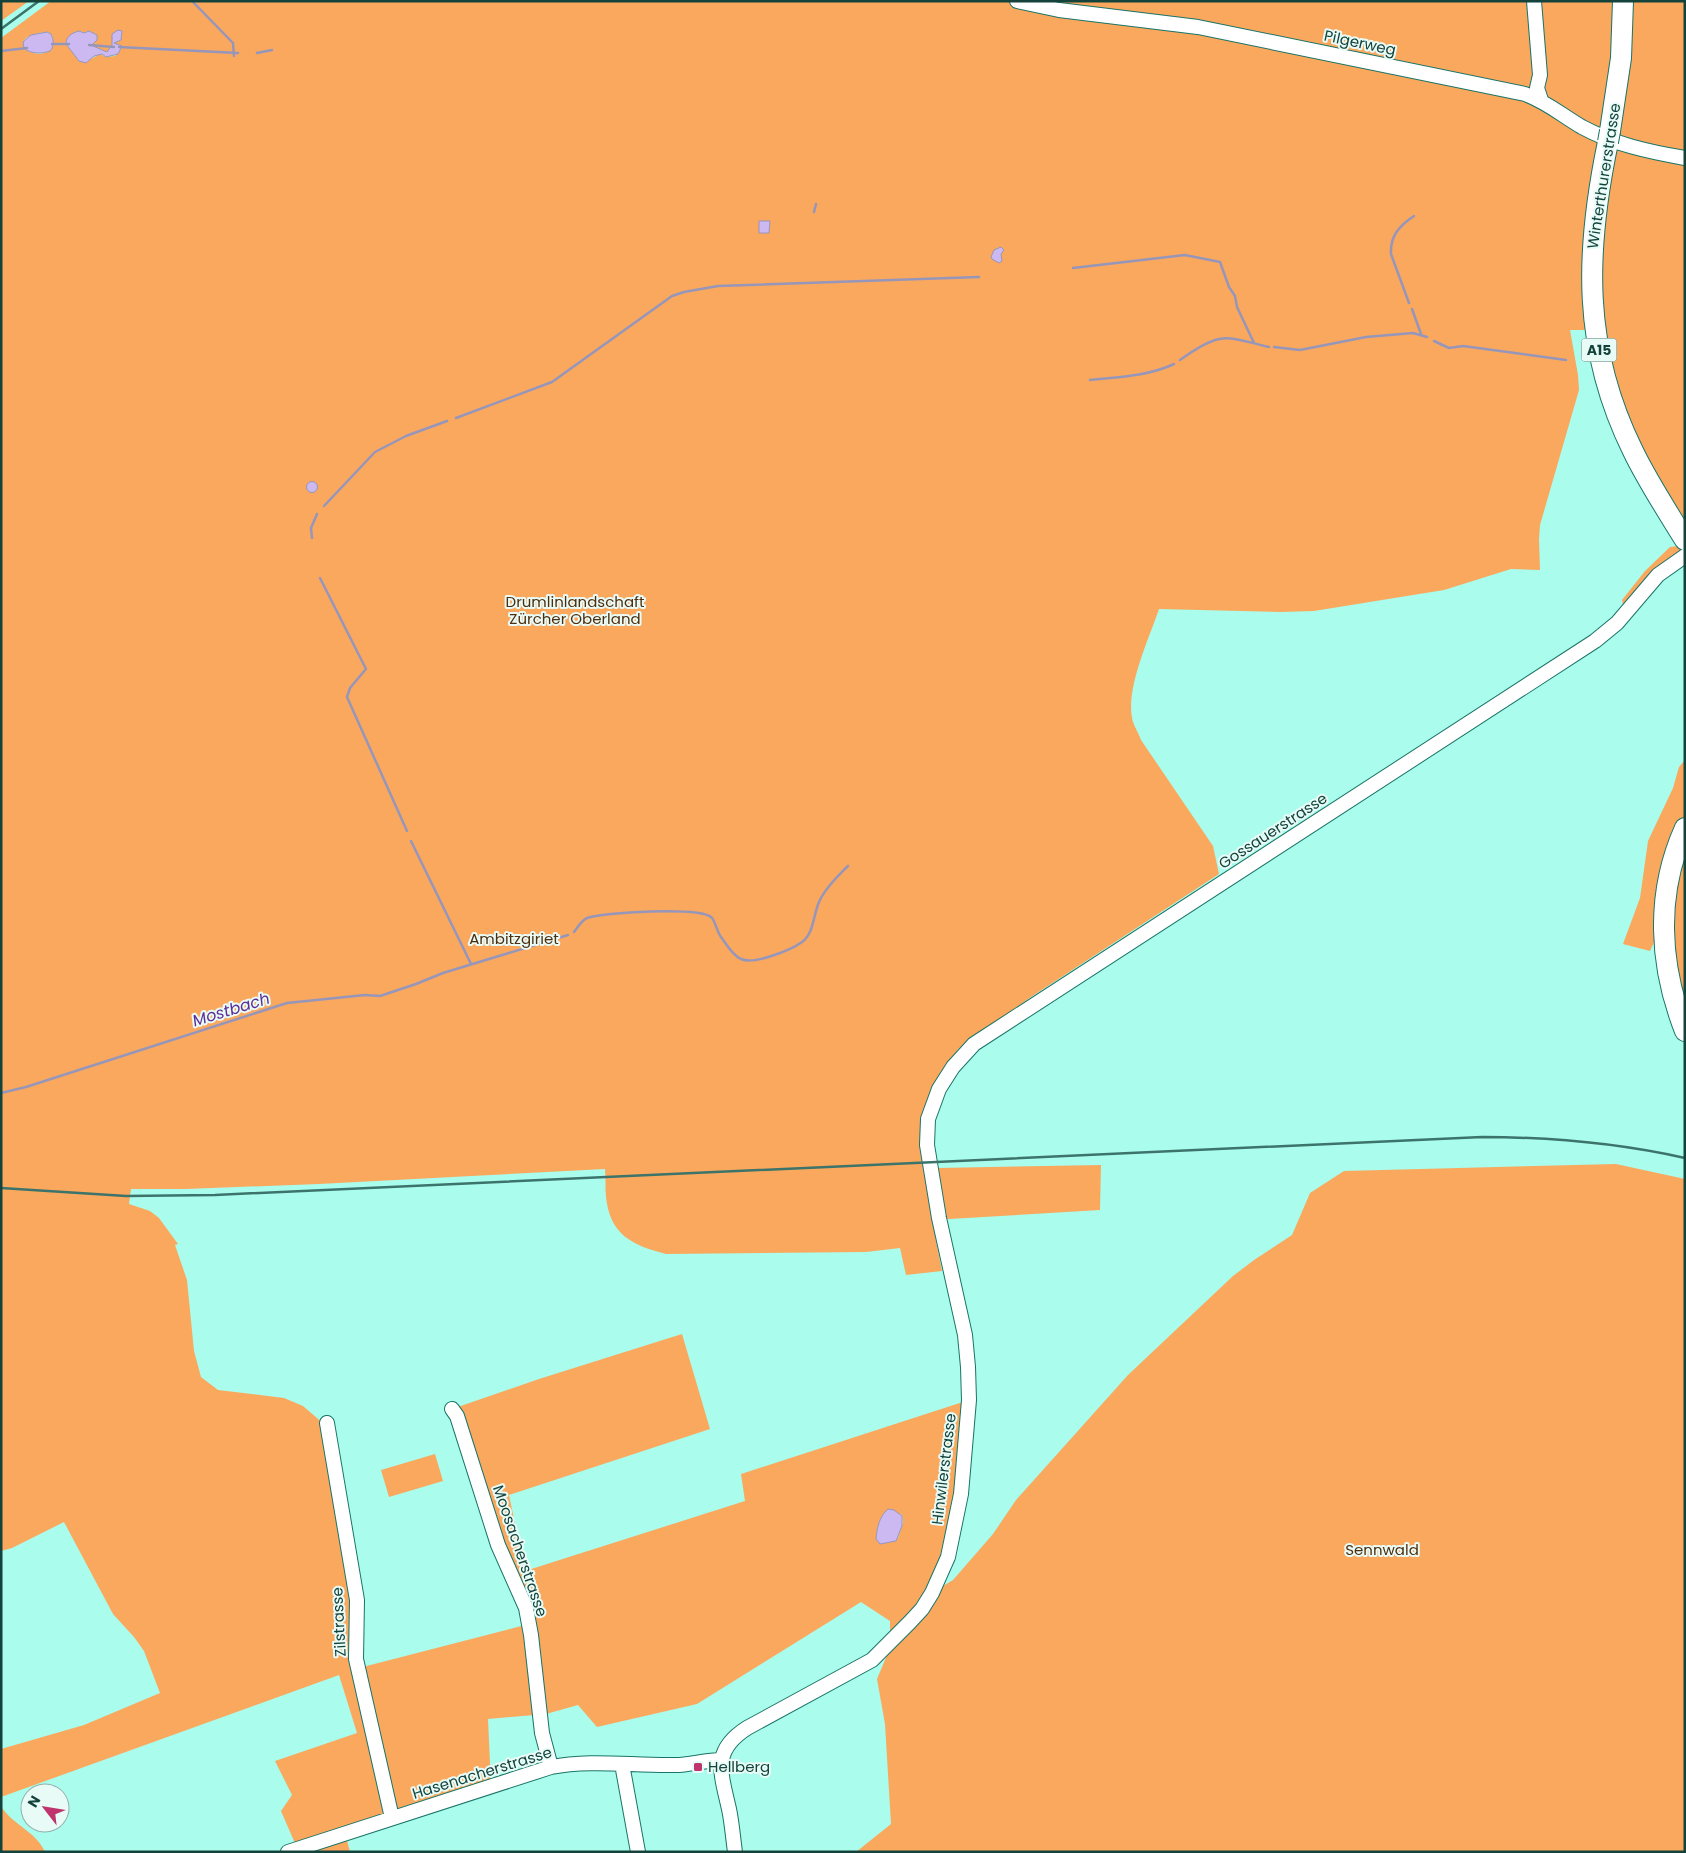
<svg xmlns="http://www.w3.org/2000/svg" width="1686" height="1853" font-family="Poppins,sans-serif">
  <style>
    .green { fill: #faa85e; fill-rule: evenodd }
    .water { fill: #cdb9f1; stroke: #9696bb }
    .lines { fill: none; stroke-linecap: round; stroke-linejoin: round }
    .stream { stroke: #9696bb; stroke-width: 2.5 }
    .minor-casing { stroke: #1a7467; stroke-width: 16 }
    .highway-casing { stroke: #1a7467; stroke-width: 22 }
    .minor { stroke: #fff; stroke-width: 14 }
    .highway { stroke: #fff; stroke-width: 20 }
    .rail { stroke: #3c746b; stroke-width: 2.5 }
    .highway-bridge-casing { stroke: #1a7467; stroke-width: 22; stroke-linecap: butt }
    .highway-bridge { stroke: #fff; stroke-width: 20 }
    .poi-dot { fill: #bf346c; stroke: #e8fbf7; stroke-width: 2 }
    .labels { text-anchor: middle; stroke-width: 4; stroke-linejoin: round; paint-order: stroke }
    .shield { fill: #e8fbf7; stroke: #547a74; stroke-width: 1 }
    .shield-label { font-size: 14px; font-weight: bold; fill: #14433c }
    .street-label { font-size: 15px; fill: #14433c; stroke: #e8fbf7 }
    .park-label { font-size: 15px; fill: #4f2e0e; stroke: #e8fbf7 }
    .poi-label { font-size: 15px; fill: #14433c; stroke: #e8fbf7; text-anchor: start }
    .water-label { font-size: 16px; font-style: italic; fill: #5e2c96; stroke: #e8fbf7 }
  </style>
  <rect width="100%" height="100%" fill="#aafcec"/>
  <path class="green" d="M 1,1 L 29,1 L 1,21 Z
    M 51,1 L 1685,1 L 1685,528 L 1645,475 L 1595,330 L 1570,330 L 1578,375 L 1579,390 L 1540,525 L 1539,539 L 1540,570 L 1511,569 L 1444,590 L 1314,611 L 1281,612 L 1159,609 C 1149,639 1124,691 1133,722 C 1135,728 1139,734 1141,740 L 1213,846 L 1219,874 L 1031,997 L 958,1049 L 930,1100 L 920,1136 L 921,1150 L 927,1152 L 921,1153 L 924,1174 L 938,1168 L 1101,1165 L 1100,1210 L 932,1220 L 942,1271 L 906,1275 L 900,1248 L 866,1252 L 666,1254 C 632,1245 610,1235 606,1197 C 605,1188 606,1178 605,1169 L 319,1184 L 186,1189 L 131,1189 L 129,1204 L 150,1211 L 159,1218 L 178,1244 L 175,1245 L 187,1280 L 194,1351 L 201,1377 L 218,1390 L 284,1398 L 303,1406 L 325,1425 L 353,1600 L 355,1669 L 529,1624 L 452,1409 L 539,1379 L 682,1334 L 710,1429 L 509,1495 L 525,1571 L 745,1501 L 741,1474 L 969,1400 L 961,1494 L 933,1592 L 953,1580 L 993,1534 L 1016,1500 L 1128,1375 L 1233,1276 L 1254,1260 L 1292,1235 L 1310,1193 L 1344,1171 L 1616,1164 L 1685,1179 L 1685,1852 L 856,1852 L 891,1824 L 885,1724 L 877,1679 L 890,1648 L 890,1621 L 861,1602 L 697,1704 L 597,1727 L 578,1705 L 546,1714 L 488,1719 L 491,1785 L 345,1833 L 350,1852 L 287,1852 L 297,1848 L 281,1811 L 292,1795 L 275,1761 L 357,1733 L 339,1675 L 1,1797 L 1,1749 L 84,1725 L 160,1693 L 144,1651 L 134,1637 L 113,1614 L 64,1522 L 12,1548 L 1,1551 L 1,38 ZM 81,31 L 84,33 L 88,31 L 96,34 L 97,36 L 92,45 L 107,53 L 112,45 L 113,34 L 116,31 L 121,31 L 122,37 L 114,43 L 121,46 L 121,48 L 115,56 L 106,57 L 100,54 L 89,60 L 79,61 L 66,44 C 67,36 73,32 81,31 ZM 48,32 L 52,35 C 58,56 35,58 24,48 L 23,42 C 28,34 38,33 48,32 ZM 888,1509 L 902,1515 L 903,1522 L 898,1538 L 882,1544 L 876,1539 C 877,1528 879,1517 888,1509 Z
    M 1685,545 L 1685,568 L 1679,559 L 1625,614 L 1622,600 L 1645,571 L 1670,547 Z
    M 1685,760 L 1685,1007 L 1678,988 L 1671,905 L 1650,951 L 1623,944 L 1640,898 L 1648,841 L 1673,788 L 1679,767 Z
    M 435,1454 L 443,1481 L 389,1497 L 381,1470 Z
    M 1,1806 C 12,1825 36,1831 45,1852 L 1,1852 Z"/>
  <path class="water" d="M 118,30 L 122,31 L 121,40 L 114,43 L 122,46 L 118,54 L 106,57 L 102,54 L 94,56 L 86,63 L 79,61 L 66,44 C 66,36 72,33 79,31 L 84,33 L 89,31 L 97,35 L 97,40 L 93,44 L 93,46 L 107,52 L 112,45 L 112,34 Z
    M 47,32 L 51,34 C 54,40 54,47 50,51 C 42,54 30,54 24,48 L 23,42 L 31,35 Z
    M 759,221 L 770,221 L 769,233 L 759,233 Z
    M 1001,247 L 1004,250 L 1001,254 L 1002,261 L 999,263 L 992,259 L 991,257 L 994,250 Z
    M306.5 487a5.5 5.5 0 1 1 11 0a5.5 5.5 0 1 1-11 0Z
    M 888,1509 L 894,1510 L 902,1516 L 902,1526 L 896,1541 L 880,1544 L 876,1539 C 877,1528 879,1517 888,1509 Z"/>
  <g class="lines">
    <path class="stream" d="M 192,1 L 233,43 L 234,56
      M 52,44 L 69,44
      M 89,45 L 114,47
      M 119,47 L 238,53
      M 1,51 L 27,48
      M 257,53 L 272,50
      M 814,212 L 816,204
      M 1073,268 L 1185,255 L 1220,262 L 1229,287 L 1235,296 L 1237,307 L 1254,343
      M 1409,303 L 1391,254 C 1390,236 1399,226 1414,216
      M 1412,309 L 1421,334
      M 1434,341 L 1449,348 L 1463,346 L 1566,360
      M 1274,347 L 1300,350 L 1366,337 L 1413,333 L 1427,337
      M 1180,360 C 1220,331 1224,336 1269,347
      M 1090,380 C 1117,377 1149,376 1174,364
      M 456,418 L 552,382 L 672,296 L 684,292 L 718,286 L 979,277
      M 324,506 L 375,452 L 406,436 L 447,421
      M 312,538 L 311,528 L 317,514
      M 320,578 L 366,669 L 350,688 L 347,697 L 407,831
      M 411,841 L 471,964
      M 574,932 C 577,928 582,920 587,918 C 602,912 699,907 711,917 C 715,920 717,932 721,937 C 726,944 733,956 741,959 C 754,965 791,950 802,942 C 815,933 813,911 821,898 C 828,885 838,876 848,866
      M 1,1093 L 26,1087 L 287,1003 L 365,995 L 380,996 L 416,984 L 443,973 L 568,935"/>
    <g class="minor-casing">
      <path id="minor" d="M 1017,1 L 1059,10 L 1198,27 L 1525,94 C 1547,102 1563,116 1582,127 C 1613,144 1650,152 1685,158
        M 1534,1 L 1540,75 L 1537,88 L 1541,100
        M 452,1409 L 457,1416 L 498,1545 L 526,1608 L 531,1635 L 542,1733 L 551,1767
        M 327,1423 L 357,1600 L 356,1659 L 392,1818
        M 622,1764 L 638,1852
        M 288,1852 L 551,1767 C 591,1759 633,1766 675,1765 C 690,1765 705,1760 721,1760
        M 735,1852 C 733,1838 732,1823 729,1809 C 721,1773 711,1751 747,1728 L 872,1660 L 910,1622 L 922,1609 L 932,1593 L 948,1557 L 961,1494 L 969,1400 L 968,1367 L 965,1335 L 939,1218 L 927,1145 L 928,1119 L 939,1089 L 953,1067 L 974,1044 L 1595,641 L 1617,623 L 1658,575 L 1685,556"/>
    </g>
    <g class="highway-casing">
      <path id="highway" d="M 1610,131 L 1621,58 L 1623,1
        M 1608,142 C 1585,252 1582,348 1633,451 C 1648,482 1667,511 1685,540
        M 1685,828 C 1655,894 1659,965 1685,1031"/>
    </g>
    <use href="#minor" class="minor"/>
    <use href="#highway" class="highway"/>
    <path class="rail" d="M 1,29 L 39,1
      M 1,1188 L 126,1196 L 215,1195 L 1482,1137 C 1550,1137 1618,1143 1685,1158"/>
    <g class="highway-bridge-casing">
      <path id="highway-bridge" d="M 1608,142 L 1610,131"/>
    </g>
    <use href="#highway-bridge" class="highway-bridge"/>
  </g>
  <rect class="poi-dot" x="693" y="1762" width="10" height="10" rx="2.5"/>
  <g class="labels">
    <rect class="shield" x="1581.5" y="338.5" width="35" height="23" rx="4"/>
    <g class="shield-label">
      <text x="1599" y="355">A15</text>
    </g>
    <g class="street-label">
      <text transform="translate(1360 43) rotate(12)" y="5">Pilgerweg</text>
      <text transform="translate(1604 176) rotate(-81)" y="5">Winterthurerstrasse</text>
      <text transform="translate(1273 831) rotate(-33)" y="5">Gossauerstrasse</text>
      <text transform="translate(944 1469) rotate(-83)" y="5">Hinwilerstrasse</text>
      <text transform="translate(520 1551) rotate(71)" y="5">Moosacherstrasse</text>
      <text transform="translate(339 1622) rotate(-93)" y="5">Zilstrasse</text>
      <text transform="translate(482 1773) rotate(-17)" y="5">Hasenacherstrasse</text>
    </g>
    <g class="park-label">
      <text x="575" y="607">Drumlinlandschaft<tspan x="575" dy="17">Zürcher Oberland</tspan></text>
      <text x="514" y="944">Ambitzgiriet</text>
      <text x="1382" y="1555">Sennwald</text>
    </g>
    <g class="poi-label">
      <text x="708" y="1772">Hellberg</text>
    </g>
    <g class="water-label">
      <text transform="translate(231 1009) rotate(-17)" y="6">Mostbach</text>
    </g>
  </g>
  <rect width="1686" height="1853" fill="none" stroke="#14433c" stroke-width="5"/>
  <g transform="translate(45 1808) rotate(301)"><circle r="24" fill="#e8fbf7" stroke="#93b1ac"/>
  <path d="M0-4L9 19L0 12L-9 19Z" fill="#bf346c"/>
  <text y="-8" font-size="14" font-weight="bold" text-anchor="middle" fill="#14433c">N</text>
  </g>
</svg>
